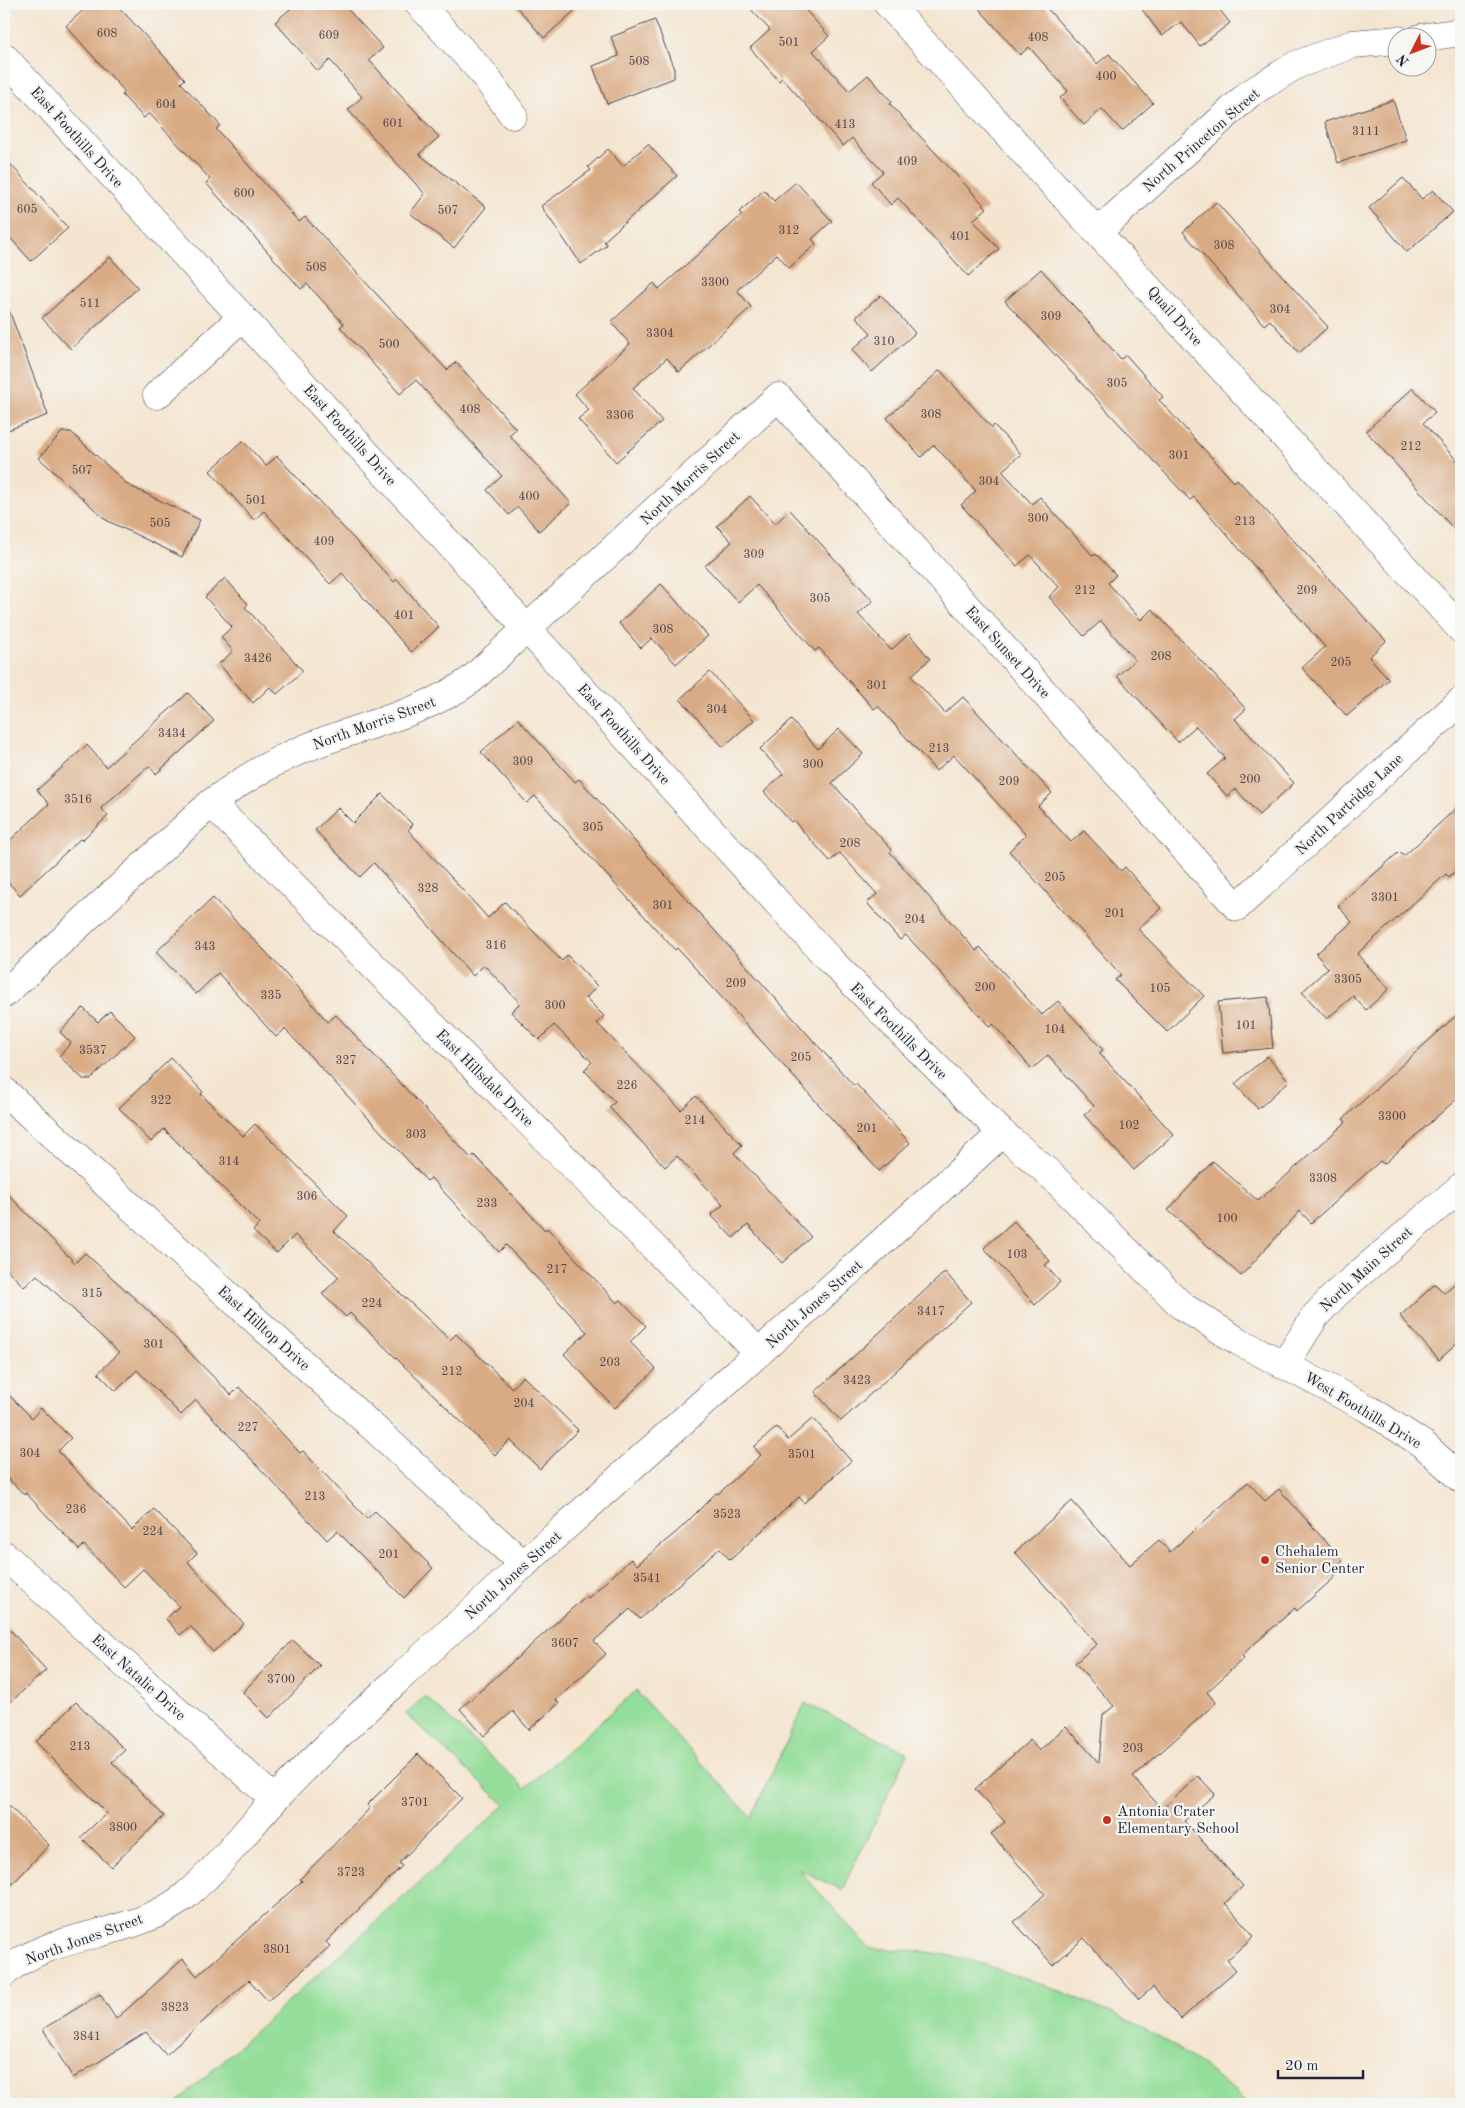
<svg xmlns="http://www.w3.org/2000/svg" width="1465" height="2108" font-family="'Old Standard TT',serif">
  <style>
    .green { fill: #94de9a; stroke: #5b806a }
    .building { fill: #d9ab84 }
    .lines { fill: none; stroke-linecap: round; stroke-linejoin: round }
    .minor-casing { stroke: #423f51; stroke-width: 29 }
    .tertiary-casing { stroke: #423f51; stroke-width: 29 }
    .minor { stroke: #fff; stroke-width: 28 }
    .tertiary { stroke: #fff; stroke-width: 28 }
    .poi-dot { fill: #c8321e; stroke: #f6f6f2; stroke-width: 2 }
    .labels { text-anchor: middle; stroke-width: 4.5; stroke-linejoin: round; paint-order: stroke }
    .number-label { font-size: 12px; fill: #50444d }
    .street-label { font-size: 15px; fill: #22223b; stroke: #f6f6f2 }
    .poi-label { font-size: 15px; fill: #22223b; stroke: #f6f6f2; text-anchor: start }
  </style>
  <rect width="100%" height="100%" fill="#f6f6f2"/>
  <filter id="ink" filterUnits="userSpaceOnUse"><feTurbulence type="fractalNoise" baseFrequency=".02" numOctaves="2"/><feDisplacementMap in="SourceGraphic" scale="10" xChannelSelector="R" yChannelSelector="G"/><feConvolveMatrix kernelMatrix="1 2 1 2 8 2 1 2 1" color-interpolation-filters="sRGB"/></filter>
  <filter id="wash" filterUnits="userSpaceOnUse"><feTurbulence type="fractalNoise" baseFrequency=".0096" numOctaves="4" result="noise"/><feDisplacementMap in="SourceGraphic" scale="20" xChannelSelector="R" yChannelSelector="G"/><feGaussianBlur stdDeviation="1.12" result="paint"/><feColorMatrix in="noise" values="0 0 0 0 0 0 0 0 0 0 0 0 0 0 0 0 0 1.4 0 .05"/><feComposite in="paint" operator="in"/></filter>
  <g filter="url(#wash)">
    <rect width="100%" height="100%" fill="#f4e5d0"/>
    <path class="green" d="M 636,1691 L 751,1817 L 805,1703 L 908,1753 L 842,1890 L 798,1869 L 869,1948 C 899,1950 927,1950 956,1957 C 977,1961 997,1969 1017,1976 C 1100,2004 1185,2041 1247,2104 L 175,2104 L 505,1805 L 406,1714 L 425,1696 L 525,1788 Z"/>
    <g id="blocks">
      <path class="building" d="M 90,4 L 116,4 L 185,79 L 181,83 L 220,125 L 216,129 L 299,222 L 305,217 L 447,370 L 456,362 L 516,429 L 509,435 L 571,503 L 539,531 L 518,507 L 509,515 L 487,490 L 502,476 L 416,380 L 400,394 L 340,327 L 344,324 L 307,284 L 301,289 L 206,183 L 210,179 L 149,113 L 144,118 L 122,95 L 125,92 L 66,26 Z
        M 296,4 L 343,4 L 383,48 L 369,60 L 439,137 L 419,154 L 486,207 L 454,248 L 410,213 L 425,194 L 348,110 L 362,97 L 330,60 L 318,71 L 275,22 Z
        M 514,4 L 582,4 L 544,38 Z
        M 746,4 L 800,4 L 829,36 L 813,51 L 849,91 L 868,75 L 892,102 L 890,104 L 987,208 L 973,220 L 999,249 L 968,276 L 898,198 L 891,205 L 871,182 L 883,172 L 852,138 L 843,146 L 782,78 L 779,81 L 750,48 L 770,30 Z
        M 975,4 L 1043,4 L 1097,64 L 1109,54 L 1153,103 L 1122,131 L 1102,109 L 1084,125 L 1060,98 L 1068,91 L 1029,47 L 1020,55 Z
        M 1138,4 L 1215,4 L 1230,23 L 1200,46 L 1181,22 L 1162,36 Z
        M 655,20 L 674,69 L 674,78 L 607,104 L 593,66 L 619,56 L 611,37 Z
        M 1393,100 L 1406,140 L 1338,163 L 1325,122 Z
        M 648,144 L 677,176 L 604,241 L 607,245 L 581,264 L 541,206 L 591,170 L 588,167 L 608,149 L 623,166 Z
        M 4,157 L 68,228 L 31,261 L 4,231 Z
        M 1403,178 L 1422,199 L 1433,190 L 1453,212 L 1407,252 L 1369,208 Z
        M 796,182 L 832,221 L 812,239 L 816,244 L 789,268 L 777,254 L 737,290 L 751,307 L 679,372 L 667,358 L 633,388 L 662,421 L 616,462 L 578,419 L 589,410 L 575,394 L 630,344 L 611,322 L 654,283 L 659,289 L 742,215 L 739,212 L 764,190 L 774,201 Z
        M 1216,202 L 1328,327 L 1299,353 L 1270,320 L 1264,325 L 1183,232 Z
        M 110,257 L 138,288 L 71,349 L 42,318 Z
        M 1041,269 L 1121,359 L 1126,355 L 1163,397 L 1159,400 L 1234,482 L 1237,479 L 1386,641 L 1369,657 L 1389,679 L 1347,716 L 1302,668 L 1325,647 L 1194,497 L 1190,500 L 1005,301 Z
        M 881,295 L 915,333 L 872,372 L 852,350 L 871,333 L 856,317 Z
        M 6,302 L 48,415 L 8,430 L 4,418 L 4,303 Z
        M 940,370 L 992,428 L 994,425 L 1021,454 L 1002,471 L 1032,504 L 1040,497 L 1093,556 L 1096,554 L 1116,575 L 1108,583 L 1141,620 L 1152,609 L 1246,709 L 1235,719 L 1294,783 L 1259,815 L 1236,789 L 1227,796 L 1207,774 L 1225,758 L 1196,726 L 1178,742 L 1117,676 L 1135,660 L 1101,621 L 1084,636 L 1049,597 L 1059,587 L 1030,555 L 1017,566 L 961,505 L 976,491 L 934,445 L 921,457 L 887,418 Z
        M 1413,388 L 1435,412 L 1423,423 L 1461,465 L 1461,537 L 1366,431 Z
        M 62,432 L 71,432 L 128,485 L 200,520 L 182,557 L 106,520 L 39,458 Z
        M 243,441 L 266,466 L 277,456 L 394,582 L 397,579 L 439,627 L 411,652 L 342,573 L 330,584 L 264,511 L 254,520 L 210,471 Z
        M 750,496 L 775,524 L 790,510 L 873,601 L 858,614 L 891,650 L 909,634 L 930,659 L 911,676 L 945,713 L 963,697 L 1052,793 L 1038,806 L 1071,842 L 1084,831 L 1121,871 L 1125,867 L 1161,908 L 1138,929 L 1204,996 L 1167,1032 L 1115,980 L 1121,975 L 1009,851 L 1026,835 L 954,755 L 936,771 L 878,706 L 874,709 L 819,648 L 815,651 L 757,585 L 738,602 L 705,566 L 732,542 L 717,526 Z
        M 225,578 L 248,604 L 245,607 L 303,671 L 277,694 L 270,687 L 253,703 L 219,664 L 233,651 L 221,637 L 232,627 L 205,597 Z
        M 661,584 L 708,636 L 676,664 L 652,638 L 641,648 L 619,623 Z
        M 710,672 L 754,720 L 723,747 L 680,699 Z
        M 188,693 L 214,721 L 156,774 L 149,766 L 101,808 L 108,816 L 82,840 L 80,839 L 20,895 L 4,878 L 4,846 L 49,804 L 37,790 L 87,745 L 106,767 Z
        M 518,719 L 575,782 L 579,779 L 854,1086 L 856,1084 L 910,1143 L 879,1171 L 677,948 L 675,950 L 535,796 L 527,803 L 481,752 Z
        M 791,720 L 818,749 L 839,729 L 863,754 L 832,783 L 892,850 L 890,852 L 976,951 L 980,947 L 1042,1015 L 1058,1001 L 1103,1050 L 1099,1053 L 1174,1135 L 1134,1170 L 1084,1115 L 1094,1106 L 1048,1055 L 1032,1069 L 993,1024 L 990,1027 L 906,935 L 900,940 L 867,903 L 877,894 L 840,853 L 830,861 L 793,820 L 791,822 L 764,792 L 783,774 L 760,749 Z
        M 382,794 L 413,825 L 408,830 L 488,918 L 505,902 L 562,961 L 567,955 L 597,986 L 586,998 L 604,1016 L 597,1023 L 681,1110 L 696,1096 L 742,1145 L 734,1153 L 811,1237 L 782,1263 L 748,1225 L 733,1238 L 711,1215 L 723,1205 L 677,1156 L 665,1167 L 609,1107 L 615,1102 L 584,1070 L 592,1062 L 554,1025 L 539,1040 L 511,1012 L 520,1003 L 484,965 L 473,976 L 374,863 L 360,877 L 315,830 L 338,808 L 353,823 Z
        M 1461,804 L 1461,865 L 1449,877 L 1446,874 L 1357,954 L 1389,989 L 1366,1010 L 1353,996 L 1327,1019 L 1302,992 L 1328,968 L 1316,954 L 1352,922 L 1338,906 L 1399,852 L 1404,856 Z
        M 213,898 L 266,952 L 328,1022 L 336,1015 L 471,1158 L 474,1155 L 545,1230 L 547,1228 L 617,1303 L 621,1300 L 646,1326 L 630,1342 L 656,1369 L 615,1408 L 564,1354 L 587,1332 L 506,1245 L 499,1252 L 431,1178 L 427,1181 L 285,1029 L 276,1037 L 218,973 L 196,994 L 156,952 Z
        M 1268,997 L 1273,1048 L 1223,1053 L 1218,1002 Z
        M 83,1008 L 98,1022 L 110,1011 L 135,1036 L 91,1079 L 83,1079 L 59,1056 L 71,1043 L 60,1032 Z
        M 1461,1011 L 1461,1095 L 1384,1164 L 1380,1161 L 1311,1223 L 1300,1211 L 1241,1276 L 1168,1210 L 1213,1161 L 1258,1201 L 1346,1122 L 1343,1119 Z
        M 1267,1056 L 1289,1081 L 1258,1109 L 1235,1084 Z
        M 171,1058 L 203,1092 L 201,1094 L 243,1136 L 255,1124 L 348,1216 L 334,1231 L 450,1340 L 456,1334 L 512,1388 L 523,1376 L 578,1430 L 540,1469 L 510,1440 L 495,1455 L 350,1313 L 346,1317 L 322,1294 L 339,1277 L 295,1235 L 277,1253 L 253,1231 L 259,1224 L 164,1129 L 151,1142 L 119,1108 Z
        M 4,1190 L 75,1263 L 85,1253 L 155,1317 L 231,1395 L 239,1387 L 300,1453 L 303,1451 L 367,1519 L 375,1511 L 433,1568 L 404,1598 L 337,1531 L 327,1540 L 196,1400 L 181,1415 L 137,1370 L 116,1391 L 98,1373 L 119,1353 L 37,1275 L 24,1287 L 4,1266 Z
        M 1014,1221 L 1050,1261 L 1045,1265 L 1060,1282 L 1035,1305 L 984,1248 Z
        M 945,1272 L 971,1302 L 841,1421 L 815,1392 Z
        M 1461,1278 L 1461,1340 L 1439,1360 L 1400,1316 L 1435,1284 L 1444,1293 Z
        M 4,1390 L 32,1418 L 41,1408 L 71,1438 L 58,1451 L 132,1530 L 154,1509 L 197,1553 L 188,1562 L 244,1624 L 213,1652 L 190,1626 L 180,1635 L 166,1619 L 179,1606 L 143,1569 L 124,1587 L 84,1545 L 79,1550 L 26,1493 L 25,1495 L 4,1475 Z
        M 813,1418 L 851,1461 L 804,1503 L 799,1497 L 730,1560 L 719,1548 L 640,1619 L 630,1609 L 594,1641 L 606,1654 L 556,1700 L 559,1703 L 529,1730 L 513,1711 L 484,1736 L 460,1709 L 586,1596 L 588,1598 L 631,1559 L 637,1565 L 680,1529 L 716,1493 L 718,1494 L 761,1455 L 754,1447 L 777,1427 L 788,1440 Z
        M 1248,1482 L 1265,1501 L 1279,1489 L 1343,1561 L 1332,1571 L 1336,1576 L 1297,1611 L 1295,1608 L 1242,1655 L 1244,1658 L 1207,1692 L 1216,1703 L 1133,1777 L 1162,1809 L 1198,1776 L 1215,1794 L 1184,1821 L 1243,1886 L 1225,1903 L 1254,1936 L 1227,1960 L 1236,1970 L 1181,2019 L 1153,1987 L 1139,1999 L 1084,1938 L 1053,1965 L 1014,1922 L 1045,1894 L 991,1834 L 1005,1822 L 975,1789 L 1030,1740 L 1039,1751 L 1066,1726 L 1099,1763 L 1103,1715 L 1114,1706 L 1075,1663 L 1097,1644 L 1015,1552 L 1072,1501 L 1130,1565 L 1159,1540 L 1170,1552 Z
        M 4,1623 L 46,1670 L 4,1708 Z
        M 293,1640 L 320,1666 L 269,1718 L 243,1692 Z
        M 76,1702 L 125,1750 L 112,1762 L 164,1816 L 111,1867 L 81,1837 L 107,1813 L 36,1742 Z
        M 418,1754 L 462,1798 L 399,1863 L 402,1866 L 326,1942 L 330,1946 L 268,2001 L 249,1980 L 166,2055 L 146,2032 L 73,2078 L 43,2029 L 100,1994 L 116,2019 L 183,1959 L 197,1976 L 302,1881 L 300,1879 L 370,1808 L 367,1805 Z
        M 4,1801 L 49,1845 L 4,1893 Z"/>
    </g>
  </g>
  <g filter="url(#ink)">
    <use href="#blocks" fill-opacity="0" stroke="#423f51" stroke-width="1"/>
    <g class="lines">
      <g class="minor-casing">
        <path id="minor" d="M 419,4 L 482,72 L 513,115
          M 888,4 L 1461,629
          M 1420,38 L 1461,32
          M 1099,231 L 1249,94 L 1296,65 L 1353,44 L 1398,40
          M 157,395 L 242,317
          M 211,803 L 759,1353
          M 4,994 L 211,803 C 248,776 278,758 321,742 C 372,723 425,712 471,680 L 778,397 L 1237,907 L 1461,701
          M 4,1091 L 524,1565
          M 4,1555 L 274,1799
          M 4,1973 C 53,1930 133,1939 185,1896 C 220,1867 244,1832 275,1799 C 312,1759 353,1721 393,1684 C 594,1498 800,1318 1002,1133"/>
      </g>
      <g class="tertiary-casing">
        <path id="tertiary" d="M 4,57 L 829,959 L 1002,1133 L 1050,1174 L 1182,1306 L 1238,1341 L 1367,1408 L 1424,1445 L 1461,1479
          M 1285,1364 L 1316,1315 L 1338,1292 L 1461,1187"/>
      </g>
      <use href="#minor" class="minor"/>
      <use href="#tertiary" class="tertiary"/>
    </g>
  </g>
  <g class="poi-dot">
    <circle cx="1265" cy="1560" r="5"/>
    <circle cx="1107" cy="1820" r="5"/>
  </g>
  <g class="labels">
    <g class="number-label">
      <text x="107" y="37">608</text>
      <text x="329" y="39">609</text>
      <text x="1038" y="41">408</text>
      <text x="789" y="46">501</text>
      <text x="639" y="65">508</text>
      <text x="1106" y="80">400</text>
      <text x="166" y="108">604</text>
      <text x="393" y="127">601</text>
      <text x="845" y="128">413</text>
      <text x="1366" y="135">3111</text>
      <text x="907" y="165">409</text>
      <text x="244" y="197">600</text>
      <text x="27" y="213">605</text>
      <text x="448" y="214">507</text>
      <text x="789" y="234">312</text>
      <text x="960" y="240">401</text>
      <text x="1224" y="249">308</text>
      <text x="316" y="271">508</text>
      <text x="715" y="286">3300</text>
      <text x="90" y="307">511</text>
      <text x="1280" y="313">304</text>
      <text x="1051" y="320">309</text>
      <text x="660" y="337">3304</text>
      <text x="884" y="345">310</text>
      <text x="389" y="348">500</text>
      <text x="1117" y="387">305</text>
      <text x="470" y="413">408</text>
      <text x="931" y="418">308</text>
      <text x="620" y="419">3306</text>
      <text x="1411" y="450">212</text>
      <text x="1179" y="459">301</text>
      <text x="82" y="474">507</text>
      <text x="989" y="485">304</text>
      <text x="529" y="500">400</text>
      <text x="256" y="504">501</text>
      <text x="1038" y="522">300</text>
      <text x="1245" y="525">213</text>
      <text x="160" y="527">505</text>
      <text x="324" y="545">409</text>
      <text x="754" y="558">309</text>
      <text x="1085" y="594">212</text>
      <text x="1307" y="594">209</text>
      <text x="820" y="602">305</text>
      <text x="404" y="619">401</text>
      <text x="663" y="633">308</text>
      <text x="1161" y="660">208</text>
      <text x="258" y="662">3426</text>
      <text x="1341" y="666">205</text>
      <text x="877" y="689">301</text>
      <text x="717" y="713">304</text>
      <text x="172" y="737">3434</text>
      <text x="939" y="752">213</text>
      <text x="523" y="765">309</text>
      <text x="813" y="768">300</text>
      <text x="1250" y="783">200</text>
      <text x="1009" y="785">209</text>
      <text x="78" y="803">3516</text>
      <text x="593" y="831">305</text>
      <text x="850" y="847">208</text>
      <text x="1055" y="881">205</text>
      <text x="428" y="892">328</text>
      <text x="1385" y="901">3301</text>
      <text x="663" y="909">301</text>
      <text x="1115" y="917">201</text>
      <text x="915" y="923">204</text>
      <text x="496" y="949">316</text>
      <text x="205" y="950">343</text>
      <text x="1348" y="983">3305</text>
      <text x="736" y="987">209</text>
      <text x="985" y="991">200</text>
      <text x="1160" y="992">105</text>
      <text x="271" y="999">335</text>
      <text x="555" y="1009">300</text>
      <text x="1246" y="1029">101</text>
      <text x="1055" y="1033">104</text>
      <text x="93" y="1054">3537</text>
      <text x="801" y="1061">205</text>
      <text x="346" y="1064">327</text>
      <text x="627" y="1089">226</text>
      <text x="161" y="1104">322</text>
      <text x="1392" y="1120">3300</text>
      <text x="695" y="1124">214</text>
      <text x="1129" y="1129">102</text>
      <text x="867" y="1132">201</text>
      <text x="416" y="1138">303</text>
      <text x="229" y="1165">314</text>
      <text x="1323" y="1182">3308</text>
      <text x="307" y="1200">306</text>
      <text x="487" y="1207">233</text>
      <text x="1227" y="1222">100</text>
      <text x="1017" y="1258">103</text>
      <text x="557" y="1273">217</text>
      <text x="92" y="1297">315</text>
      <text x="372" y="1307">224</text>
      <text x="931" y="1315">3417</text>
      <text x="154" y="1348">301</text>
      <text x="610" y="1366">203</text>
      <text x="452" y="1375">212</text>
      <text x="857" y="1384">3423</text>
      <text x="524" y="1407">204</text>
      <text x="248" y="1431">227</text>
      <text x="30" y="1457">304</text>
      <text x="802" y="1458">3501</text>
      <text x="315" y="1500">213</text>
      <text x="76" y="1513">236</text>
      <text x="727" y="1518">3523</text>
      <text x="153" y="1535">224</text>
      <text x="389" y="1558">201</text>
      <text x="647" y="1582">3541</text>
      <text x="565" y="1647">3607</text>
      <text x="281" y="1683">3700</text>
      <text x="80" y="1750">213</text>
      <text x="1133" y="1752">203</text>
      <text x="415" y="1806">3701</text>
      <text x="123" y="1831">3800</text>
      <text x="351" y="1876">3723</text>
      <text x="277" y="1953">3801</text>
      <text x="175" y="2011">3823</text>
      <text x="87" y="2040">3841</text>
    </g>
    <g class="street-label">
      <text transform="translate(77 137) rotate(48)" y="5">East Foothills Drive</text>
      <text transform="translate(1201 140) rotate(-41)" y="5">North Princeton Street</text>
      <text transform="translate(1175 316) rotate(48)" y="5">Quail Drive</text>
      <text transform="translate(350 435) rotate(48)" y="5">East Foothills Drive</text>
      <text transform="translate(690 478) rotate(-43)" y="5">North Morris Street</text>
      <text transform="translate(1008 652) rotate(48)" y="5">East Sunset Drive</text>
      <text transform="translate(374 723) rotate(-20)" y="5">North Morris Street</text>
      <text transform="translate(624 734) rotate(48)" y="5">East Foothills Drive</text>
      <text transform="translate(1349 804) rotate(-43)" y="5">North Partridge Lane</text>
      <text transform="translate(899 1031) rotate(45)" y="5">East Foothills Drive</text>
      <text transform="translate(485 1078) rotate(45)" y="5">East Hillsdale Drive</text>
      <text transform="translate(1366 1269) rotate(-42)" y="5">North Main Street</text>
      <text transform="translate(814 1304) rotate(-42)" y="5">North Jones Street</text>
      <text transform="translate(264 1328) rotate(42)" y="5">East Hilltop Drive</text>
      <text transform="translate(1363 1410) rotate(31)" y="5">West Foothills Drive</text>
      <text transform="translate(513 1575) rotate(-42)" y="5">North Jones Street</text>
      <text transform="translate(139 1677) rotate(42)" y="5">East Natalie Drive</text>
      <text transform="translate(84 1939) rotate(-20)" y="5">North Jones Street</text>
    </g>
    <g class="poi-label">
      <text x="1275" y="1556">Chehalem<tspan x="1275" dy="17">Senior Center</tspan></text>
      <text x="1117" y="1816">Antonia Crater<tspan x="1117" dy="17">Elementary School</tspan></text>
    </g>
  </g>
  <rect width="1465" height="2108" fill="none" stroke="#f6f6f2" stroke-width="20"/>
  <g transform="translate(1412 52) rotate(228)"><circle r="24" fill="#f6f6f2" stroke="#a1a1a9"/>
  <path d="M0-4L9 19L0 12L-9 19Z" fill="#c8321e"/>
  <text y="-8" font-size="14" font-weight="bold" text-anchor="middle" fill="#22223b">N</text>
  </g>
  <path d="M1278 2070v8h85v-8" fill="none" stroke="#22223b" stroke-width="2.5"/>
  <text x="1285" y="2070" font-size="15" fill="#22223b" stroke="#f6f6f2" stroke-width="4" paint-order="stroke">20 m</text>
</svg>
